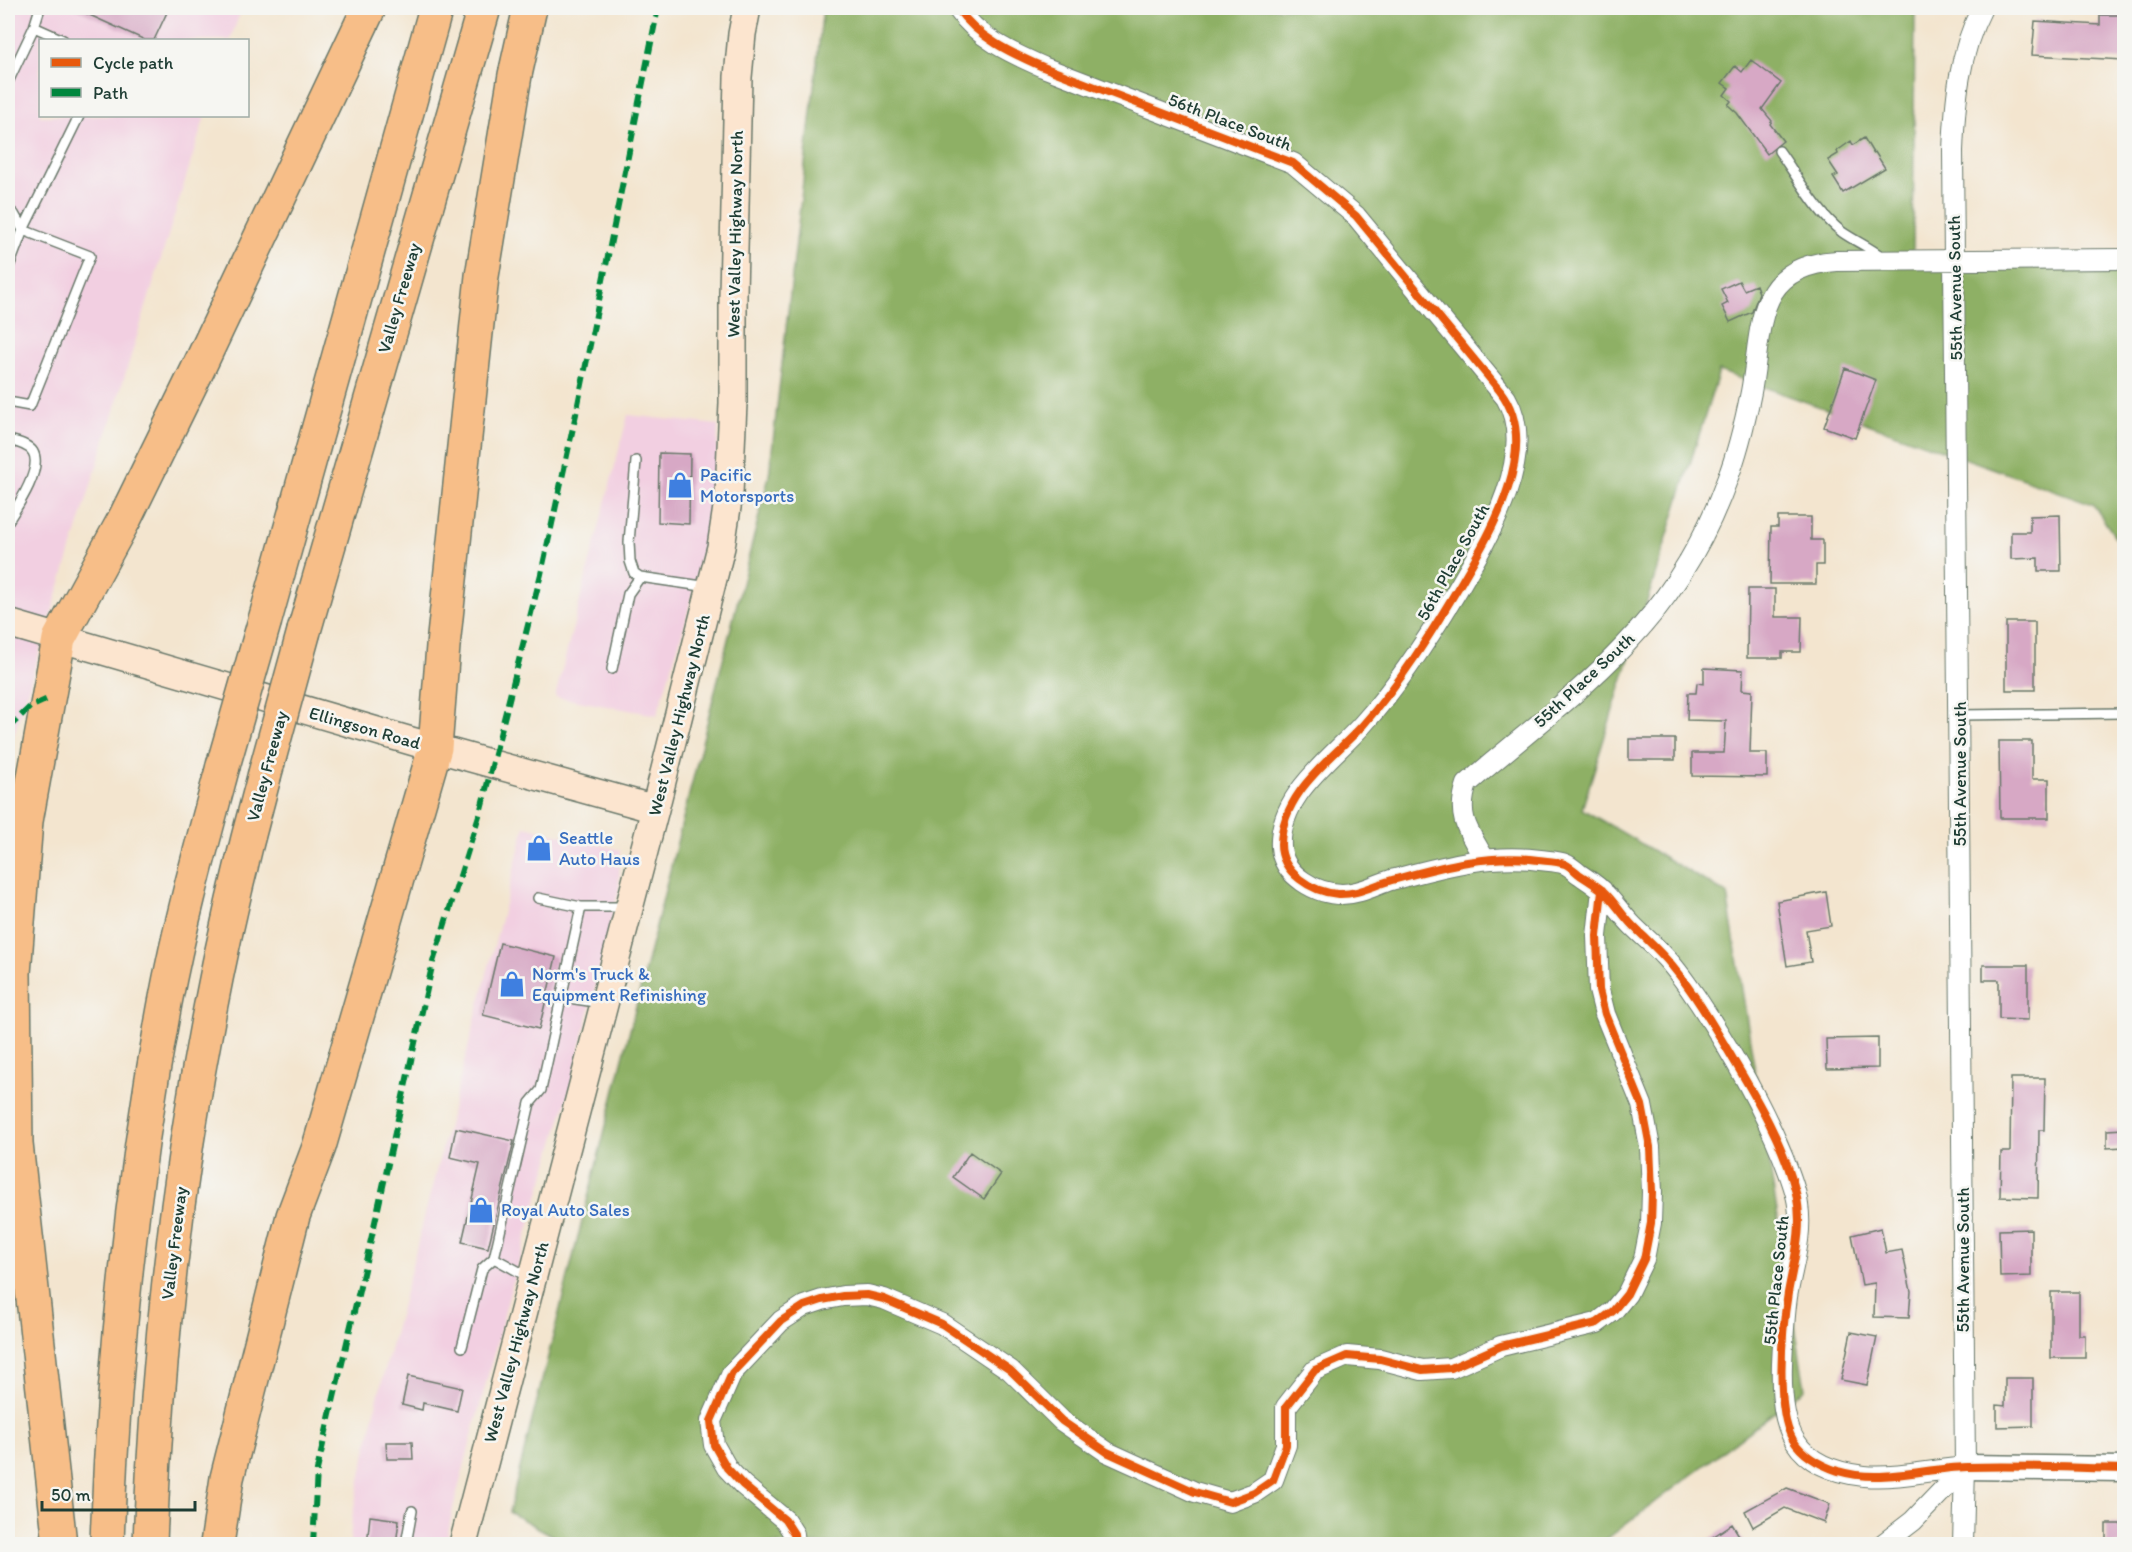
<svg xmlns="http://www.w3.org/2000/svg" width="2132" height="1552" font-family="Itim,sans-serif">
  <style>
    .built { fill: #f2cfe1 }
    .forest { fill: #8eb065; stroke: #56764c; stroke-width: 1.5 }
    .building { fill: #d7a8c5 }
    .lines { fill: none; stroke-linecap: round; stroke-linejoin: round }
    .service-casing { stroke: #69786a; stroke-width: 12 }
    .minor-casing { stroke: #69786a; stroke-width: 22 }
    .tertiary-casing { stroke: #69786a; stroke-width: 27 }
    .secondary-casing { stroke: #69786a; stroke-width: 30 }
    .motorway-casing { stroke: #69786a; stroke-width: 36 }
    .service { stroke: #fff; stroke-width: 9 }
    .minor { stroke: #fff; stroke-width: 20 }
    .tertiary { stroke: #fff; stroke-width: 24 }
    .secondary { stroke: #fce5cf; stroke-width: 27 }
    .motorway { stroke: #f7be88; stroke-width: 33 }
    .motorway-bridge-casing { stroke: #69786a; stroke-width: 36; stroke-linecap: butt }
    .motorway-bridge { stroke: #f7be88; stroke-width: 33 }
    .quiet { stroke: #00873e; stroke-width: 6; stroke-dasharray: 12 6; stroke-linecap: butt }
    .cycleway-casing { stroke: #f6f6f2; stroke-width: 11 }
    .cycleway { stroke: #e8590c; stroke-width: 8 }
    .labels { text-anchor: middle; stroke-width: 5; stroke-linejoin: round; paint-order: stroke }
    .street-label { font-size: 18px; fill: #1f3d34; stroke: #f6f6f2 }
    .shop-label { font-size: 18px; fill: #366cbe; stroke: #f6f6f2; text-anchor: start }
  </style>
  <rect width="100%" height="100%" fill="#f6f6f2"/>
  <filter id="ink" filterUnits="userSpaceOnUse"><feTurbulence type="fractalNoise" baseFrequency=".0167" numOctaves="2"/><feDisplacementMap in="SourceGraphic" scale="12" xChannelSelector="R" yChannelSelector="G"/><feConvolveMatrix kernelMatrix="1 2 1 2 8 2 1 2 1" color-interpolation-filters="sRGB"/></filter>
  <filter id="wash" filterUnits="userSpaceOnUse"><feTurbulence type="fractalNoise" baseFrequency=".008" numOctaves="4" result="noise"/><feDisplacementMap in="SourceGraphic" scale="24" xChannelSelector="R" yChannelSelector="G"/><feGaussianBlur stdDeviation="1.35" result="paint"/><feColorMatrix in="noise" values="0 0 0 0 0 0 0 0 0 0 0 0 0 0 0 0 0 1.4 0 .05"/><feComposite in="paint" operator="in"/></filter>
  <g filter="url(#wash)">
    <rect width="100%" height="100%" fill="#f3e5cf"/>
    <path class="built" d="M 8,8 L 242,8 L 230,40 L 40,40 L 40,116 L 205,116 L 8,754 Z
      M 628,415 L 718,425 L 716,486 L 686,620 L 657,715 L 555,697 Z
      M 525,826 L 620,850 L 619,888 L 572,1082 L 510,1292 L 452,1512 L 446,1544 L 350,1544 L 352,1517 L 377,1401 Z"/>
    <path class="forest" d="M 823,8 L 1915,8 L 1913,260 L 2124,259 L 2124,550 L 2093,504 L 1719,371 L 1582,809 L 1727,894 L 1805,1389 L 1600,1544 L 568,1544 L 509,1512 L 769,476 Z"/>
    <g id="blocks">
      <path class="building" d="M 74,8 L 169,8 L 154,40 L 145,40 Z
        M 2100,15 L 2124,15 L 2124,60 L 2032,55 L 2035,21 L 2100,25 Z
        M 1751,60 L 1781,83 L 1762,109 L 1772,121 L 1770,124 L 1783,141 L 1767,154 L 1737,113 L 1728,105 L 1731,101 L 1724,95 L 1729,88 L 1722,83 L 1735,66 L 1742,72 Z
        M 1864,138 L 1873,153 L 1875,152 L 1885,168 L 1843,193 L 1833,177 L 1838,175 L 1828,160 L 1838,154 L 1837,151 L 1851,141 L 1853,145 Z
        M 1739,281 L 1744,290 L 1756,285 L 1759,293 L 1752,312 L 1730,322 L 1722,306 L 1728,303 L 1721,289 Z
        M 1845,368 L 1876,380 L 1855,438 L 1824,427 Z
        M 659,453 L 690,454 L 689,524 L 658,522 Z
        M 2060,515 L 2061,571 L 2038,571 L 2038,558 L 2011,559 L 2011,532 L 2030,532 L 2030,516 Z
        M 1778,517 L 1811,517 L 1811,540 L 1823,540 L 1823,565 L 1816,565 L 1816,584 L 1770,584 L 1771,527 L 1778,527 Z
        M 1748,589 L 1775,589 L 1775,617 L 1802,617 L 1801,652 L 1782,652 L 1782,658 L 1747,658 Z
        M 2006,622 L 2035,622 L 2035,690 L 2006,690 Z
        M 1704,668 L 1743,670 L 1742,690 L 1752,691 L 1750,753 L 1767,753 L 1767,777 L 1692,776 L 1692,753 L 1724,753 L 1726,721 L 1687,720 L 1688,693 L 1696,693 L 1697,683 L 1704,684 Z
        M 1629,739 L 1675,739 L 1675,760 L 1629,760 Z
        M 1999,741 L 2032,741 L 2032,779 L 2049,779 L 2049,818 L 2000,818 Z
        M 1826,892 L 1831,926 L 1806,930 L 1811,962 L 1787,966 L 1777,901 Z
        M 500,943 L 556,957 L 539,1029 L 483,1015 Z
        M 1983,965 L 2028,965 L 2028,1020 L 1999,1019 L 1999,980 L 1983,980 Z
        M 1878,1038 L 1878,1068 L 1827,1069 L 1826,1039 Z
        M 2011,1078 L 2045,1078 L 2044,1130 L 2039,1130 L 2038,1198 L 2000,1197 L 2001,1152 L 2010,1152 Z
        M 456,1128 L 514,1141 L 488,1248 L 462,1242 L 480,1164 L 450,1157 Z
        M 2124,1129 L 2124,1147 L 2107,1148 L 2107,1130 Z
        M 970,1152 L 1001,1174 L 984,1199 L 953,1177 Z
        M 1881,1228 L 1886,1253 L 1902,1250 L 1911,1291 L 1909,1318 L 1874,1317 L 1875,1283 L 1862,1285 L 1852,1235 Z
        M 2031,1229 L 2031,1276 L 2000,1277 L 1999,1230 Z
        M 2051,1292 L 2079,1292 L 2079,1335 L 2085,1335 L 2085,1358 L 2051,1358 Z
        M 1851,1332 L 1877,1337 L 1867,1385 L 1841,1380 Z
        M 408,1376 L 462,1388 L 457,1411 L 423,1403 L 422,1410 L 402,1405 Z
        M 2005,1378 L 2033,1378 L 2033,1426 L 1997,1427 L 1997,1405 L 2005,1406 Z
        M 386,1442 L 412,1442 L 413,1459 L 387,1459 Z
        M 1787,1488 L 1830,1504 L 1824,1523 L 1785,1508 L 1753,1527 L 1745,1511 Z
        M 370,1516 L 399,1520 L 396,1545 L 367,1545 Z
        M 1732,1524 L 1745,1545 L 1701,1545 Z
        M 2106,1524 L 2124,1524 L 2124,1545 L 2106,1545 Z"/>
    </g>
  </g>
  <g filter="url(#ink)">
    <use href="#blocks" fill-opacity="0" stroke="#69786a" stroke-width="1.5"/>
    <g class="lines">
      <g class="service-casing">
        <path id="service" d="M 34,27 L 63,40
          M 8,82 L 34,27 L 40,8
          M 1779,151 C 1797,176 1817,213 1842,232 C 1855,241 1869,247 1882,257
          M 8,209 L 14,214 L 23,230 L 8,269
          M 8,402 L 30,406 L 90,256 L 23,230 L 79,116
          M 8,440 C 16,442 28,444 33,452 C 43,469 17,507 8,521
          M 636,461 L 629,542 L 630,561 L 634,573 L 640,577
          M 612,669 L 628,594 L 640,577 L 709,587
          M 1959,715 L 2124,713
          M 538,898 L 581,907 L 627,907
          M 562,997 L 602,1003
          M 494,1258 L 523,1274 L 529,1275
          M 462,1347 L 482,1269 L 494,1258 L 530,1103 L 541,1090 L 581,907
          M 406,1544 L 412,1511"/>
      </g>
      <g class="minor-casing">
        <path id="minor" d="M 957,8 C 978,38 1011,53 1043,67 L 1293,163 L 1356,216 L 1506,398 C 1540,456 1484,544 1455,594 C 1428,639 1398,685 1363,724 C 1332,759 1278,795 1281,847 C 1283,876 1317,894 1342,894 C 1360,894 1375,885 1391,880 C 1441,867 1488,853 1540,860 C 1547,861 1558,861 1565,864 C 1570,866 1574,870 1579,874 C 1588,880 1598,886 1605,894 C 1615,904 1623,916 1633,926 C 1643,936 1654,945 1663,955 C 1677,969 1688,986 1699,1002 C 1731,1051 1761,1103 1783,1157 C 1789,1173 1796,1189 1798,1205 C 1803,1237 1792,1266 1787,1297 C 1784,1319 1783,1342 1782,1364 C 1780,1429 1792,1468 1864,1476 C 1895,1479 1934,1470 1965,1467
          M 1484,858 C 1468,831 1456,816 1467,784 C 1520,738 1577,696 1625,645 C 1670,598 1705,541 1727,480 C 1738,452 1745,422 1751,392 C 1763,329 1752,266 1837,261 L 2124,259
          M 795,1544 L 794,1534 L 785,1520 L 743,1485 L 727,1468 L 714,1445 L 711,1421 L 732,1373 L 781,1321 L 804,1306 L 822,1300 L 843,1296 L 867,1295 L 884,1299 L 942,1324 L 1010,1370 L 1062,1421 L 1107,1452 L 1195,1492 L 1230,1502 L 1254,1493 L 1273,1480 L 1286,1445 L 1286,1407 L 1315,1370 L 1347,1356 L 1380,1359 L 1422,1370 L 1451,1368 L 1501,1346 L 1597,1323 L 1613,1311 L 1627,1294 L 1644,1259 L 1651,1223 L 1652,1192 L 1650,1147 L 1642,1105 L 1605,1014 L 1599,990 L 1597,936 L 1602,890
          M 1883,1544 L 1913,1521 L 1965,1467
          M 1963,1544 L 1965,1467 L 1953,151 C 1955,102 1959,52 1982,8"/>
      </g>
      <g class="tertiary-casing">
        <path id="tertiary" d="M 1965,1467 L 2124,1469"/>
      </g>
      <g class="secondary-casing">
        <path id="secondary" d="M 8,623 L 435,748 L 655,809
          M 463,1544 L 655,809 L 721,547 L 729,494 L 733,403 L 733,293 L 738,77 L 742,34 L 747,8"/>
      </g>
      <g class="motorway-casing">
        <path id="motorway" d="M 265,620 L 436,8
          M 304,631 L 484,8
          M 60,1544 L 16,1144 L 14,973 L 26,821 L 59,639 L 125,518 L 197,371 L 369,8
          M 107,1544 C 113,1363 132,1182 165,1003 C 180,923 202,844 223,766
          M 150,1544 C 159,1287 196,1026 264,777
          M 217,1544 L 227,1478 L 293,1216 L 319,1147 L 435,748 L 443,646 L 482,276 L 515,75 L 530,8"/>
      </g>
      <use href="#service" class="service"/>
      <use href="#minor" class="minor"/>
      <use href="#tertiary" class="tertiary"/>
      <use href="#secondary" class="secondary"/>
      <use href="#motorway" class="motorway"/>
      <g class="motorway-bridge-casing">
        <path id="motorway-bridge" d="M 223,766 L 265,620
          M 264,777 L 304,631"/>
      </g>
      <use href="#motorway-bridge" class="motorway-bridge"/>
      <path class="quiet" d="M 8,728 L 30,707 L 48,699
        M 313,1544 L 317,1470 L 373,1231 L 433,962 L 481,809 L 541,574 L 576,414 L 658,8"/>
      <g class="cycleway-casing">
        <path id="cycleway" d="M 957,8 C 978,38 1011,53 1043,67 L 1293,163 L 1356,216 L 1500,391 C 1544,448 1488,537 1458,588 C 1430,635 1400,683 1363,725 C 1332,759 1282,792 1281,844 C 1281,873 1312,892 1338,894 C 1357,895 1374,885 1392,880 C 1440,867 1488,853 1538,860 C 1546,861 1557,861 1565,864 C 1571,867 1575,871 1580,875 C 1588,880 1596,885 1603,891 C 1614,901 1622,915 1633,926 C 1646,939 1660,951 1672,966 C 1696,995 1714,1027 1733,1059 C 1757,1099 1785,1147 1796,1193 C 1804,1228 1794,1259 1788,1293 C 1782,1329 1775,1409 1793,1440 C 1803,1456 1820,1465 1838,1471 C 1881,1484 1924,1468 1967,1467 C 2019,1465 2072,1468 2124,1469
          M 795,1544 L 794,1534 L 785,1520 L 743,1485 L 727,1468 L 714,1445 L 711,1421 L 732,1373 L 781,1321 L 804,1306 L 822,1300 L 843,1296 L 867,1295 L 884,1299 L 942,1324 L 1010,1370 L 1062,1421 L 1107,1452 L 1195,1492 L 1230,1502 L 1254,1493 L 1273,1480 L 1286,1445 L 1286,1407 L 1315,1370 L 1347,1356 L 1380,1359 L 1422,1370 L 1451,1368 L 1501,1346 L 1597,1323 L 1613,1311 L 1627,1294 L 1644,1259 L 1651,1223 L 1652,1192 L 1650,1147 L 1642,1105 L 1605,1014 L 1599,990 L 1597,936 L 1602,890"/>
      </g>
      <use href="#cycleway" class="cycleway"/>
    </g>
  </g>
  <defs>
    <g id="shop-bare" transform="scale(2.07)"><path d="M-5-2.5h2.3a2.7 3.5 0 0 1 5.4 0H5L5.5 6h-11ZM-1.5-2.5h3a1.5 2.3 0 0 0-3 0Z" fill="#3f7fe0" stroke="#f6f6f2" stroke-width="2.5" paint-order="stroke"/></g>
  </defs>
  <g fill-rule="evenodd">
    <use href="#shop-bare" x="680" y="485"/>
    <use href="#shop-bare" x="539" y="848"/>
    <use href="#shop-bare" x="512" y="984"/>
    <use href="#shop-bare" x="481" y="1210"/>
  </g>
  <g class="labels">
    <g class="street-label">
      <text transform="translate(1230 122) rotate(21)" y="6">56th Place South</text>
      <text transform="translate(735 234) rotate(-89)" y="6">West Valley Highway North</text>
      <text transform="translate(1955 288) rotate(-91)" y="6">55th Avenue South</text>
      <text transform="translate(399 298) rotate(-74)" y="6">Valley Freeway</text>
      <text transform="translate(1453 562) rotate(-61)" y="6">56th Place South</text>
      <text transform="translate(1584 680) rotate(-43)" y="6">55th Place South</text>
      <text transform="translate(679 715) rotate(-76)" y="6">West Valley Highway North</text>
      <text transform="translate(365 728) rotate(16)" y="6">Ellingson Road</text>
      <text transform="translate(267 766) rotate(-75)" y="6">Valley Freeway</text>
      <text transform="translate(1960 774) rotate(-90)" y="6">55th Avenue South</text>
      <text transform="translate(174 1243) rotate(-83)" y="6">Valley Freeway</text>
      <text transform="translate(1963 1260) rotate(-90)" y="6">55th Avenue South</text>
      <text transform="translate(1776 1280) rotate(-84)" y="6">55th Place South</text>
      <text transform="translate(516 1342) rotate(-75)" y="6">West Valley Highway North</text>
    </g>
    <g class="shop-label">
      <text x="700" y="481">Pacific<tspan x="700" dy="21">Motorsports</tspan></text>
      <text x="559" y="844">Seattle<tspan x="559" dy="21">Auto Haus</tspan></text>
      <text x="532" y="980">Norm's Truck &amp;<tspan x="532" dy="21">Equipment Refinishing</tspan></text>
      <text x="501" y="1216">Royal Auto Sales</text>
    </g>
  </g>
  <rect width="2132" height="1552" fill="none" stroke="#f6f6f2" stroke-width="30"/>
  <rect x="39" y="39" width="210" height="78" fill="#f6f6f2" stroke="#a0aca6" stroke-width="1.5"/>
  <rect x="51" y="58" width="30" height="9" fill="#e8590c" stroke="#a0aca6" stroke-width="1.5"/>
  <text x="93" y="69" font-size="18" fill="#1f3d34">Cycle path</text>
  <rect x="51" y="88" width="30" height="9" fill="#00873e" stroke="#a0aca6" stroke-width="1.5"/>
  <text x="93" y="99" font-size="18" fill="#1f3d34">Path</text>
  <path d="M42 1501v9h153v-9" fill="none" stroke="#1f3d34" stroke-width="3"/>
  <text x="51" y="1501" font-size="18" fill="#1f3d34" stroke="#f6f6f2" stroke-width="4.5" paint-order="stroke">50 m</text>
</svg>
